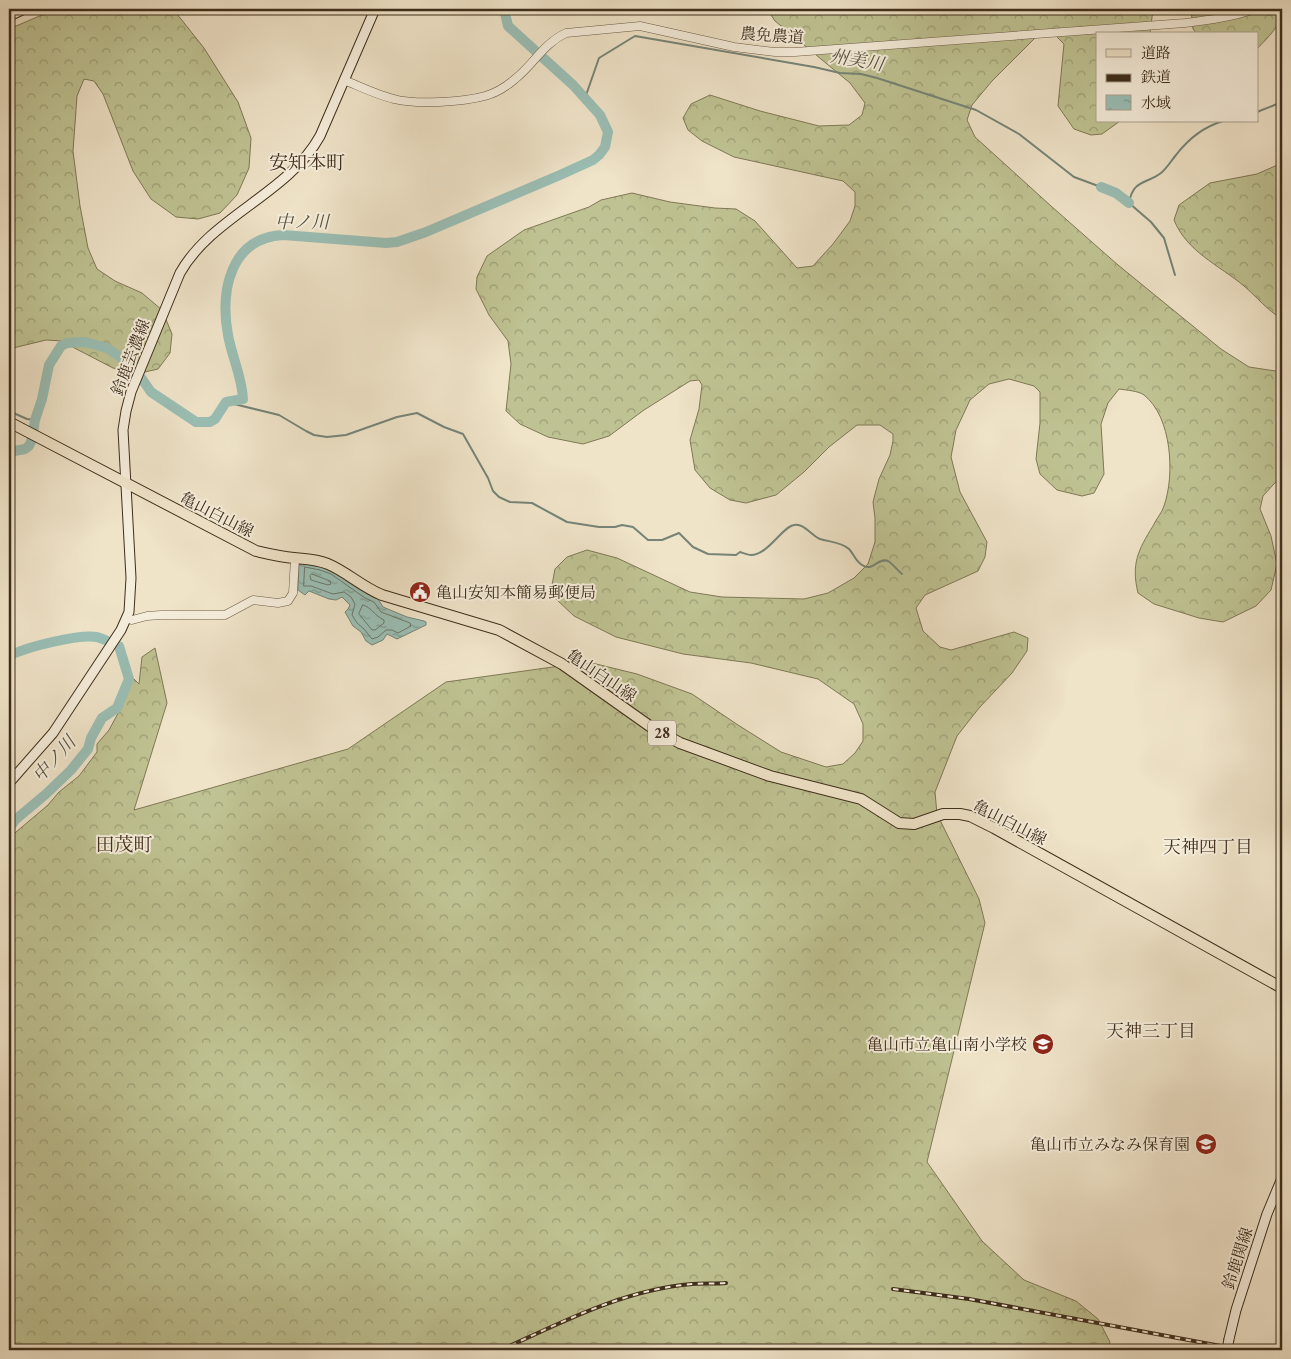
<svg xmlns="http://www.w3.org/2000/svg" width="1291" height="1359" font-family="'EB Garamond','Noto Serif JP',serif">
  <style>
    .forest { fill: url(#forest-crowns); stroke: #7f7856 }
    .water { fill: url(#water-ripples); stroke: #768477 }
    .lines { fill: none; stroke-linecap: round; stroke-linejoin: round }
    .shore { stroke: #6c7668; stroke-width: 1 }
    .stream { stroke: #768477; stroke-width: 2 }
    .river { stroke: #9abeb4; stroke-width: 10 }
    .tertiary-casing { stroke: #6b5b46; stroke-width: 9 }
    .secondary-casing { stroke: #3f2e1b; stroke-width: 11 }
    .primary-casing { stroke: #3f2e1b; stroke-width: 12 }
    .motorway-casing { stroke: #3f2e1b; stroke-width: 13 }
    .tertiary { stroke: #f5eddb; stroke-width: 8 }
    .secondary { stroke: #f5eddb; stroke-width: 9 }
    .primary { stroke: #efe3c8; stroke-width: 10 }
    .motorway { stroke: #efe3c8; stroke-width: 11 }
    .rail-casing { stroke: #3f2e1b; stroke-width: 4 }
    .rail { stroke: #f5eddb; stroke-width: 2; stroke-dasharray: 5.5; stroke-linecap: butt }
    .secondary-bridge-casing { stroke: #3f2e1b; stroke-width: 11; stroke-linecap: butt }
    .secondary-bridge { stroke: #f5eddb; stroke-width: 9 }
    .labels { text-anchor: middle; stroke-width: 4; stroke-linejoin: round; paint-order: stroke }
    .shield { fill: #f5eddb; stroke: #766755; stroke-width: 1 }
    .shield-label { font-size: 15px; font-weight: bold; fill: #3f2e1b }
    .street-label { font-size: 16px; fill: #3f2e1b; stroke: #f5eddb }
    .poi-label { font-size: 16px; fill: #3f2e1b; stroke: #f5eddb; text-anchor: end }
    .water-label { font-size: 18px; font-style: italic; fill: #565241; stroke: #f5eddb }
    .neighbourhood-label { font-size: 18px; fill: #3f2e1b; stroke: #f5eddb }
    .quarter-label { font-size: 19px; fill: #3f2e1b; stroke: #f5eddb }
  </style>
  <defs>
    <pattern id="forest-crowns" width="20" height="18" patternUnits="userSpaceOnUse" patternTransform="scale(1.25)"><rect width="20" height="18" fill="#bfc292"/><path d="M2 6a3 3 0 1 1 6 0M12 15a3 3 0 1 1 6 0" fill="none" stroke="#9d9e76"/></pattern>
    <pattern id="water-ripples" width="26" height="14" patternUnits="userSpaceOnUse" patternTransform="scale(1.25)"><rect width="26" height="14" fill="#9abeb4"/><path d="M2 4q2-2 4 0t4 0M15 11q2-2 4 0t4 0" fill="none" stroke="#7f9b92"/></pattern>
  </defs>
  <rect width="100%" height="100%" fill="#efe3c8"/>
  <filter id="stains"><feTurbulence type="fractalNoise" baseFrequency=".004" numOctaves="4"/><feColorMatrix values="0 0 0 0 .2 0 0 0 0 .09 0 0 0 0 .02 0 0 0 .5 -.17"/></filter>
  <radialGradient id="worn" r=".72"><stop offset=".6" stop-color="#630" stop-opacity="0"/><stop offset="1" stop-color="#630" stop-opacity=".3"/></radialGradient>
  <path class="forest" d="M 56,9 L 173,9 L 204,48 L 238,102 L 251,138 L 249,168 L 237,195 L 220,213 L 198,219 L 176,217 L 151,199 L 133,171 L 103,94 L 94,81 L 84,79 L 77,96 L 73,151 L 80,206 L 88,248 L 97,269 L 115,281 L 142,293 L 162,310 L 172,334 L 170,353 L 158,369 L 136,374 L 113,368 L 61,341 L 46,340 L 9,349 L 9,29 Z
    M 767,9 L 1153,9 L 1150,34 L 1097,34 L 1097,121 L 1120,121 L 1102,134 L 1091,135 L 1074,129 L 1058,106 L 1064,44 L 1056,36 L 1037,36 L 992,81 L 972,105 L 967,120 L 975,137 L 1051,206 L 1118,265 L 1221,349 L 1249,367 L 1282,372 L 1282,475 L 1263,496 L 1260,509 L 1271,536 L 1277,564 L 1271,590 L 1256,606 L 1223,622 L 1199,618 L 1154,604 L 1138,593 C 1131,564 1138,550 1153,526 C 1156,519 1162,513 1164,506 C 1175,475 1172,417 1144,395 C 1139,391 1126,390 1119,389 L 1108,403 L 1101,424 L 1104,474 L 1094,493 L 1082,496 L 1057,490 L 1040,474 L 1036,459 L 1040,423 L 1040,392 L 1034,386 L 1009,379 L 989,384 L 970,400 L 956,430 L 951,457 L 960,492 L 987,542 L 985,557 L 978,571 L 925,595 L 916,608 L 923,631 L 940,647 L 951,650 L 1014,632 L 1028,638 L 1027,651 L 1012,673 L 979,708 L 957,736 L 935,792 L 937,814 L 979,899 L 985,923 L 927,1162 L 982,1241 L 1024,1280 L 1076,1301 L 1098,1319 L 1110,1342 L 1108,1350 L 9,1350 L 9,838 L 48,805 L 59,792 L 79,776 L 97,752 L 97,744 L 109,730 L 123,704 L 133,678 L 139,684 L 142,657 L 155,648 L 167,703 L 134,810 L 348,749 L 446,682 L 567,665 L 592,663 L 637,674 L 692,694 L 738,725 L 781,752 L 826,767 L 843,764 L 855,753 L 863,741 L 863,724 L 854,704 L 818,679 L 751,663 L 683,654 L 616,637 L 574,616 L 556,599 L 552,585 L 555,569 L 567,557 L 587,550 L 617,558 L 690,592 L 722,597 L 804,599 L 828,593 L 854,578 L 868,564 L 875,542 L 875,518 L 873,502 L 879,479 L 890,455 L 893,441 L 893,434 L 880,425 L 857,425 L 829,447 L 804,472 L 776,495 L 746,503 L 730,500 L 710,488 L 695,470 L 690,440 L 699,409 L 702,385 L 699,380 L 690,381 L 644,410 L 609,436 L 583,444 L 548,437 L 520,424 L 506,411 L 511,364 L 508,341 L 489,315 L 476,289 L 477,277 L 487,256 L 524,230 L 589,207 L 601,200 L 632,193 L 670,202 L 715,208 L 736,209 L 755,221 L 797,268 L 813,266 L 833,244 L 850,221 L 855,206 L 855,192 L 843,181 L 734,157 L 702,141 L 688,130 L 683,118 L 691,104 L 710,95 L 760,111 L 819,126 L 849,125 L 862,115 L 865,103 L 850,83 L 775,21 Z
    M 1191,9 L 1282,9 C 1282,25 1268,37 1257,49 L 1257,34 L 1197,34 L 1193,29 Z
    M 1282,163 L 1282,319 C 1267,310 1257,297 1244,286 C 1219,265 1187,252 1174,220 L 1179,205 L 1210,183 L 1257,174 Z"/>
  <path class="water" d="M 302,561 L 311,562 L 343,575 L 368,594 L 378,599 L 383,607 L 407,617 L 424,621 L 426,622 L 426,625 L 397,639 L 387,634 L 383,640 L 372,645 L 366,641 L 361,632 L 353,626 L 345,612 L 348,609 L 350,605 L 342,597 L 336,600 L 329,599 L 309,591 L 305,595 L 298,590 L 299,564 Z"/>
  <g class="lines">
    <path class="shore" d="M 305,567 L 320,570 L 331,574 L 365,598 L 374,602 L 381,612 L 410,623 L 411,626 L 398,633 L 392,630 L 386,630 L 378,637 L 372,639 L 364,629 L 357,623 L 352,615 L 355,604 L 351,597 L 344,592 L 333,594 L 311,586 L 304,586 Z
      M 312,574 L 330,581 L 331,584 L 328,585 L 311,580 L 310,576 Z
      M 363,605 C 371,607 375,616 384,620 L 384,623 L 375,630 L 372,630 L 359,614 Z"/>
    <path class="stream" d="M 585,98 L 599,58 L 635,36 L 814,67 L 840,73 L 861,74 L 877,78 L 976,110 L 1019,134 L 1074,177 L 1101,187
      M 1257,112 L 1282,102
      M 1175,275 L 1164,238 L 1151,222 L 1129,203 C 1133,179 1147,184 1161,173 C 1167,168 1171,161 1176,155 C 1189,138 1203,127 1223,121
      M 226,402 L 279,415 L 306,431 L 314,435 L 327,437 L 346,435 L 397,417 L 417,413 L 444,427 L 463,434 L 488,478 L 493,491 L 499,497 L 510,502 L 532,503 L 567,522 L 599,527 L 615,527 L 622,525 L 633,527 L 648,540 L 662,540 L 679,533 L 693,547 L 708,554 L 736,555 L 740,552 C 743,553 748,555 751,555 C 768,555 783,526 794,525 C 804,523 811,535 820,539 C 830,542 841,542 849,549 C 854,554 856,563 864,566 C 873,571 879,557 888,561 C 893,564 897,570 902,574
      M 9,411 L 27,419 L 35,420"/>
    <path class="river" d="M 1101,187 L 1116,193 L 1129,203
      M 9,452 L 25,449 L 29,446 L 32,439 L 35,420 L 42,399 L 49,365 L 61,346 L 67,343 L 85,342 L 107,348 L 133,366 L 151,392 L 196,422 L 210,422 L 215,419 L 226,402 L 243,399 C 242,377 232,357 228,335 C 220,291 230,238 283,235 L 386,243 L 397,242 L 426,232 L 560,175 L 593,160 L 599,155 L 605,147 L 608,132 L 600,115 L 573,85 L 508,26 L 504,9
      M 9,656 C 26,647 78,634 97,637 C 104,639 112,643 119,646 L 129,679 L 117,708 L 102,718 L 91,738 L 88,749 L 71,770 L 46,794 L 15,820 L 9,829"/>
    <g class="tertiary-casing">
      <path id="tertiary" d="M 344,80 C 361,87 377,95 394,99 C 416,105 463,102 485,96 C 496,93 507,86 515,79 C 533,65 544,43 566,33 L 640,26 L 734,47 L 775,52 L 795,52 L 1185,23 C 1209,20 1232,17 1255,9
        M 127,618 L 132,620 L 147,616 L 161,615 L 225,615 L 253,600 L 278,603 L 288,601 L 293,593 L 295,558"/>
    </g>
    <g class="secondary-casing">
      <path id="secondary" d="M 9,783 L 53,733 L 121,630 L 129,612 L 131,578 L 123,430 L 126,411 L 131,392 L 180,273 C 212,216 288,194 320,136 L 375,9
        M 1229,1339 L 1236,1310 L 1267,1214 L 1282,1178"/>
    </g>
    <g class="primary-casing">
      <path id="primary" d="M 9,422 L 256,551 C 269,554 281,557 294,558 C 306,559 317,559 328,564 C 347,572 362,587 382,595 L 499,630 L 562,664 L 651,727 L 680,743 L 770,776 L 861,799 L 899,823 L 914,824 L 943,814 L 960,814 L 970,816 L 994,828 L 1282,988"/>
    </g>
    <g class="motorway-casing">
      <path id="motorway" d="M 9,15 L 22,9"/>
    </g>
    <use href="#tertiary" class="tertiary"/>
    <use href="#secondary" class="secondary"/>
    <use href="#primary" class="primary"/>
    <use href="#motorway" class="motorway"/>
    <g class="rail-casing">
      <path id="rail" d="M 893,1289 L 969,1299 L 1242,1350
        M 501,1350 C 562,1322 623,1290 692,1284 C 703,1283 715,1284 726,1283"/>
    </g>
    <use href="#rail" class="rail"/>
    <g class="secondary-bridge-casing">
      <path id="secondary-bridge" d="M 1227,1350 L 1229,1339"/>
    </g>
    <use href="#secondary-bridge" class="secondary-bridge"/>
  </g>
  <defs>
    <g id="civic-disc" transform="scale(1.125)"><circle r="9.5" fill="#8f2418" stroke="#f5eddb"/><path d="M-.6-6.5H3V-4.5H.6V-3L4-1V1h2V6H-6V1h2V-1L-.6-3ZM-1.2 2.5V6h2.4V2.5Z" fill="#fff"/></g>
    <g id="school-disc" transform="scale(1.125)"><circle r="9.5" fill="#8f2418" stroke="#f5eddb"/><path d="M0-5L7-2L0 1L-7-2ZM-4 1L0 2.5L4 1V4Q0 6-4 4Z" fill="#fff"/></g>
  </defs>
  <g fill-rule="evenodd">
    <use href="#civic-disc" x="420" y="592"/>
    <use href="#school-disc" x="1043" y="1044"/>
    <use href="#school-disc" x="1206" y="1144"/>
  </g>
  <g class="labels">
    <rect class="shield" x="648" y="720.5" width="28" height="25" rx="4"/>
    <g class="shield-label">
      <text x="662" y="738">28</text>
    </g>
    <g class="street-label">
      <text transform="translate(772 35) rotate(4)" y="6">農免農道</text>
      <text transform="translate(130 357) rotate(-69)" y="6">鈴鹿芸濃線</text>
      <text transform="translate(217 514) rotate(27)" y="6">亀山白山線</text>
      <text transform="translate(602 675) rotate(34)" y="6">亀山白山線</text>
      <text transform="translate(1010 822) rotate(27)" y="6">亀山白山線</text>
      <text transform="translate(1237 1258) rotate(-72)" y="6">鈴鹿関線</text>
    </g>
    <g class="poi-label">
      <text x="436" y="598" text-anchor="start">亀山安知本簡易郵便局</text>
      <text x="1027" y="1050">亀山市立亀山南小学校</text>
      <text x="1190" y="1150">亀山市立みなみ保育園</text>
    </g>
    <g class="water-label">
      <text transform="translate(857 60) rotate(10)" y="6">州美川</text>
      <text x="302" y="228">中ノ川</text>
      <text transform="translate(54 759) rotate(-48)" y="6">中ノ川</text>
    </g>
    <g class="neighbourhood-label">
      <text x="1208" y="853">天神四丁目</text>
      <text x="1151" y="1037">天神三丁目</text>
    </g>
    <g class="quarter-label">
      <text x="307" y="169">安知本町</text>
      <text x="124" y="851">田茂町</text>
    </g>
  </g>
  <rect width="1291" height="1359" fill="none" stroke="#efe3c8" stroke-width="30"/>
  <rect x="10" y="10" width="1271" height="1339" fill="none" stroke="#3f2e1b" stroke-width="2.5"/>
  <rect x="15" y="15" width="1261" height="1329" fill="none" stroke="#3f2e1b"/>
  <rect x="1096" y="32" width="162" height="90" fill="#f5eddb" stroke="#aca18e"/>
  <rect x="1106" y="49" width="25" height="8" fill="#efe3c8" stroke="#aca18e"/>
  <text x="1141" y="58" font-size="15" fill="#3f2e1b">道路</text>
  <rect x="1106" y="74" width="25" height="8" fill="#3f2e1b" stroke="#aca18e"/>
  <text x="1141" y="82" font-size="15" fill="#3f2e1b">鉄道</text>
  <rect x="1106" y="95" width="25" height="15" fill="url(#water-ripples)" stroke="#aca18e"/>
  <text x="1141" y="108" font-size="15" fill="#3f2e1b">水域</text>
  <rect width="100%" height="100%" filter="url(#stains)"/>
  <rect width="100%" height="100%" fill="url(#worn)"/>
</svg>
